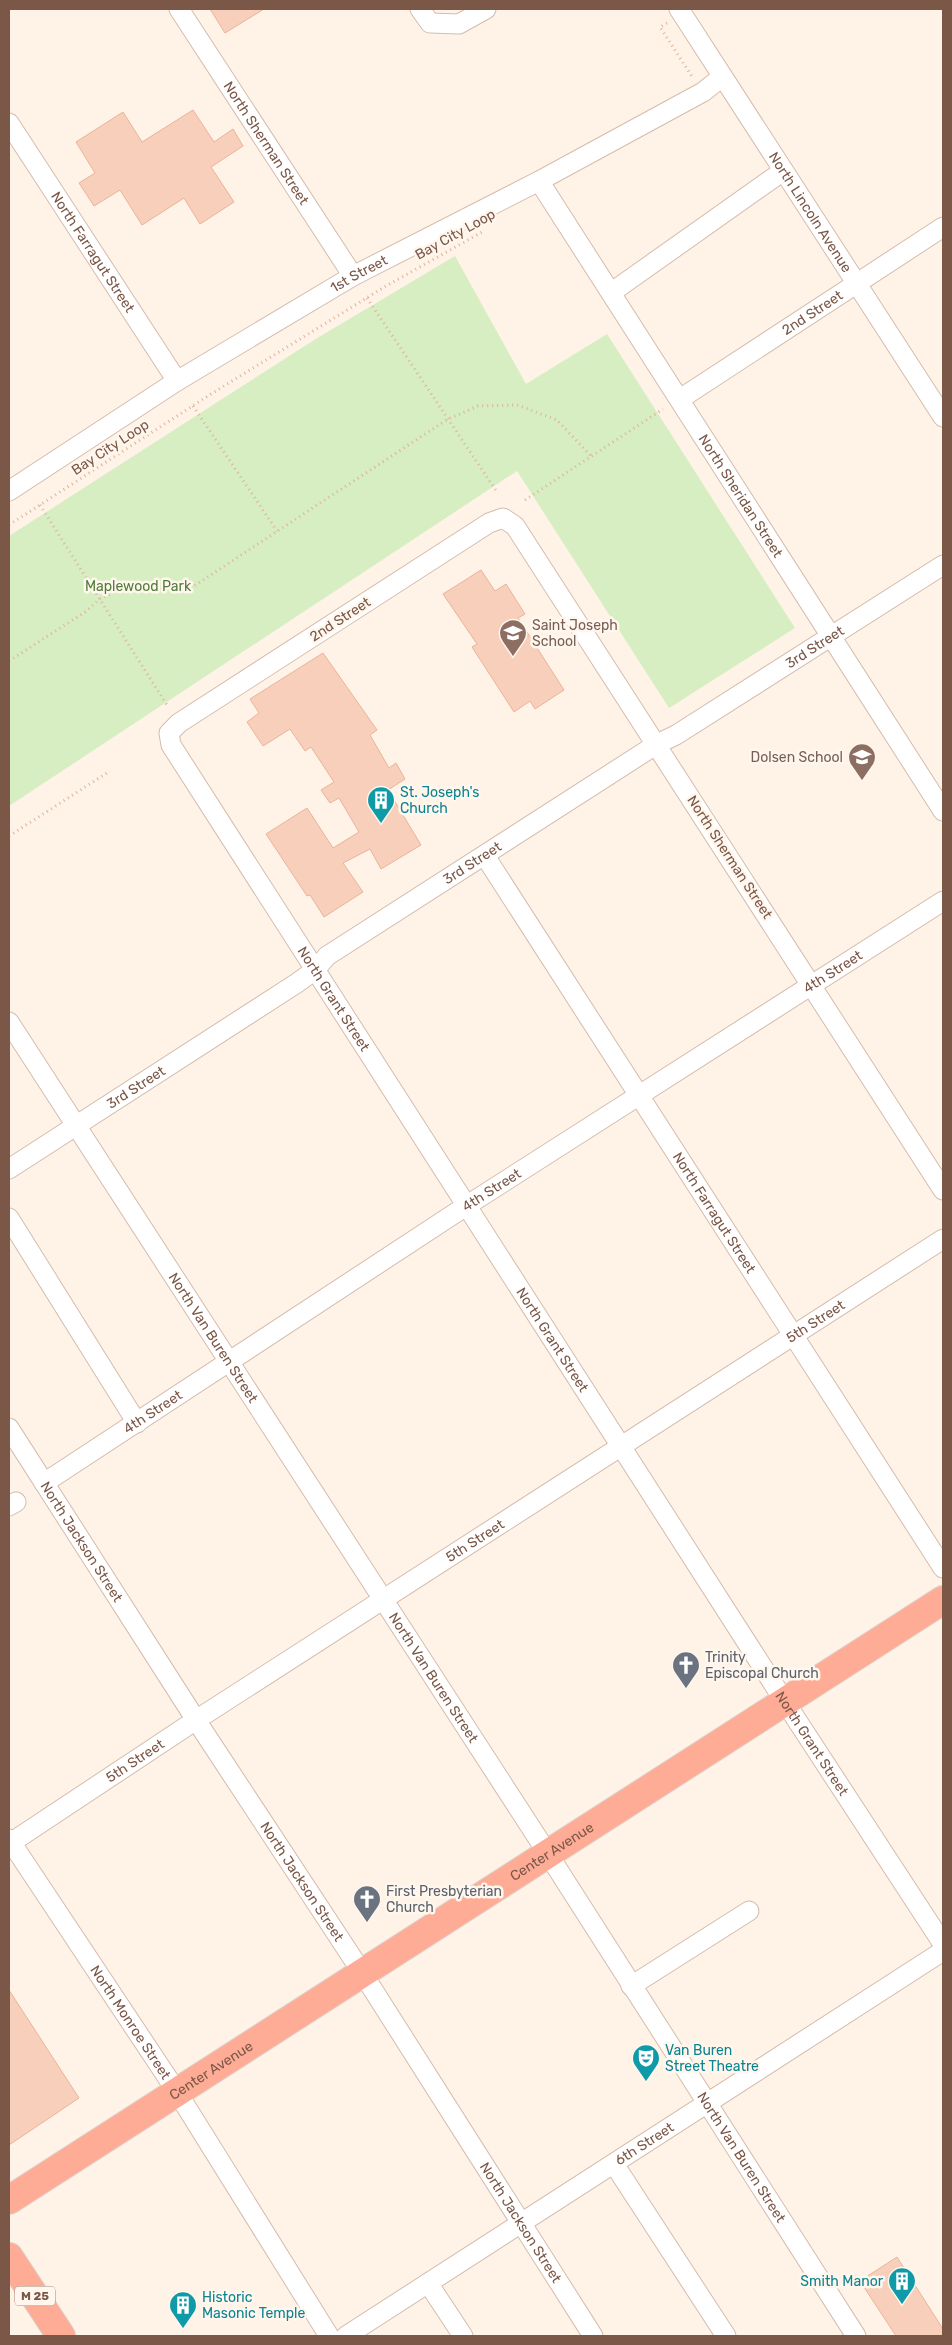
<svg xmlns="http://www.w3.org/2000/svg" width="952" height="2345" font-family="Rubik,sans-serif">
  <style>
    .green { fill: #d7eec2 }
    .building { fill: #f7cfba; stroke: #ebb399 }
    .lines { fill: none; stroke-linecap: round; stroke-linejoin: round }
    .minor-casing { stroke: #d5bcad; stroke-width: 21 }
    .highway-casing { stroke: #ddd3cf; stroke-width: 30 }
    .path { stroke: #ddb29d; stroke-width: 3; stroke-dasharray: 1 4; stroke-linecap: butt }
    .minor { stroke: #fff; stroke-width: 19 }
    .highway { stroke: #ffac96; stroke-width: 28 }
    .labels { text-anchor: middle; stroke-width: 5; stroke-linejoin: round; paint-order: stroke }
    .shield { fill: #fff7ee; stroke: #a38779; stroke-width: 1 }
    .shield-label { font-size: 12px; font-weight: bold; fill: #7b5747 }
    .street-label { font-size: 14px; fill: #7b5747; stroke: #fff7ee }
    .park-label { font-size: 14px; fill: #527c3b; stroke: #fff7ee }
    .education-label { font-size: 14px; fill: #785e54; stroke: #fff7ee; text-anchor: start }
    .culture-label { font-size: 14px; fill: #0d838f; stroke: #fff7ee; text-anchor: start }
    .worship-label { font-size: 14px; fill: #5b616d; stroke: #fff7ee; text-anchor: start }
  </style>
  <rect width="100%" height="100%" fill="#fef3e6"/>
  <path class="green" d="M 455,256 L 526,384 L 607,334 L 795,628 L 669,708 L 517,471 L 9,806 L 9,536 L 314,340 Z"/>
  <path class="building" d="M 210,9 L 264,9 L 225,33 Z
    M 193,110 L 214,142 L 233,129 L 243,146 L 211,167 L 234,202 L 200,224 L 184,198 L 142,225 L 120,190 L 94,206 L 79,183 L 95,173 L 76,142 L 123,112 L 142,142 Z
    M 481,570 L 495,591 L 506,584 L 525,614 L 518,618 L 564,690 L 535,709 L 530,701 L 514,712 L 472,647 L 477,644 L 443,594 Z
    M 323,653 L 377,730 L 370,735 L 389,768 L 396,763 L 405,779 L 388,790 L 421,845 L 381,869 L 370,849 L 343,863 L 363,892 L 324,917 L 310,895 L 307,896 L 266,834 L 307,808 L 333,848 L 359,832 L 339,798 L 330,803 L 321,790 L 334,782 L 311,747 L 305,751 L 290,729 L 263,746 L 247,722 L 259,713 L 250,699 Z
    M 9,1990 L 79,2098 L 9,2145 Z
    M 897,2257 L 943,2329 L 943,2336 L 896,2336 L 860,2281 Z"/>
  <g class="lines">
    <g class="minor-casing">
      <g id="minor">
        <path id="s1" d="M 179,9 L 353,276"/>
        <path d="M 420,9 L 430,23 L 459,24 L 486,9"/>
        <path id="s2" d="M 679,9 L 943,417"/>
        <path id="s3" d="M 9,123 L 177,381"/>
        <path id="s4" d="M 539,181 L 943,811"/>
        <path d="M 612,292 L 783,171"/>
        <path id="s5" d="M 680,399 L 943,227"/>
        <path id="s6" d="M 9,491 L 177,381 L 353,276 L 539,181 L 703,92 L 722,77"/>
        <path id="s7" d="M 485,856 L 943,1568"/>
        <path id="s8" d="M 9,1022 L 548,1854 L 856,2336"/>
        <path id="s9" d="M 9,1169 L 297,983 L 315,970 L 327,956 L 657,744 L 676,735 L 943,565"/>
        <path id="s10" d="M 943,1190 L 515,526 L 503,518 L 489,523 L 179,723 L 169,733 L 171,745 L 785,1702 L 943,1944"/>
        <path d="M 9,1218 L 137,1423"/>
        <path id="s11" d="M 9,1428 L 196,1720 L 363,1974 L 593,2336"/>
        <path id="s12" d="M 44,1483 L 466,1206 L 943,901"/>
        <path d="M 9,1506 L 16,1502"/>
        <path id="s13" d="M 9,1839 L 177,2092 L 329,2336"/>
        <path id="s14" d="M 9,1844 L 196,1720 L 943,1239"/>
        <path d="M 631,1986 L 749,1911"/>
        <path d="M 614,2164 L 726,2336"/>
        <path d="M 428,2283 L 463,2336"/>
        <path id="s15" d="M 346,2336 L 943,1951"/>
      </g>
    </g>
    <g class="highway-casing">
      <g id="highway">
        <path id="s16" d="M 9,2200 L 943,1600"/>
        <path d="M 9,2257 L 61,2336"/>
      </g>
    </g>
    <path class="path" d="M 667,23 L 660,27 L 693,78
      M 367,298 L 497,492
      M 193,406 L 277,531
      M 525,500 L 663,409
      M 40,505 L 167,705
      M 9,525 L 211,394 L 386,286 L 484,231
      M 9,661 L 85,612 L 100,599 L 133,583 L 167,589 L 191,588 L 448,419 L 478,406 L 517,405 L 557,420 L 591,456
      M 9,836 L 110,771"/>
    <use href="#minor" class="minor"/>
    <use href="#highway" class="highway"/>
  </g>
  <defs>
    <g id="school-pin" transform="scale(1.4375)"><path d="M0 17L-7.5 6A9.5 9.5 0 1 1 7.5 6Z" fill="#8d6e63" stroke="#fff7ee"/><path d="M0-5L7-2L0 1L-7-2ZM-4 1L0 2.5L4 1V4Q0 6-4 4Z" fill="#fff"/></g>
    <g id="building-pin" transform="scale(1.4375)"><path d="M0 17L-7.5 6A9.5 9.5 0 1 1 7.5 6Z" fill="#0f9aa8" stroke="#fff7ee"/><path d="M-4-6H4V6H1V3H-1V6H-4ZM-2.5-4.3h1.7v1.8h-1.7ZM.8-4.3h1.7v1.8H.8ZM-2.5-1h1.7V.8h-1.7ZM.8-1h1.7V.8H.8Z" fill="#fff"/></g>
    <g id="church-pin" transform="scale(1.4375)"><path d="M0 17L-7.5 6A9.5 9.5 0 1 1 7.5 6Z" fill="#6b7280" stroke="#fff7ee"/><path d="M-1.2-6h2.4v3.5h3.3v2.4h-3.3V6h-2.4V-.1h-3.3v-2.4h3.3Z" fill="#fff"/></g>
    <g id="theatre-pin" transform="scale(1.4375)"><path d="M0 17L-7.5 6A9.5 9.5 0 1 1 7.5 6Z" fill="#0f9aa8" stroke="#fff7ee"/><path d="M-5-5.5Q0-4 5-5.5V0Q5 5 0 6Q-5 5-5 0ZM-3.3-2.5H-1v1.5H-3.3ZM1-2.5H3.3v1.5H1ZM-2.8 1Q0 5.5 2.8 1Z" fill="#fff"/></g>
  </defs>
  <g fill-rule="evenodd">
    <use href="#school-pin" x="513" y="633"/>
    <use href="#school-pin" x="862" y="757"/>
    <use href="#building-pin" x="381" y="800"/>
    <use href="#church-pin" x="686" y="1665"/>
    <use href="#church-pin" x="367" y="1899"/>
    <use href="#theatre-pin" x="646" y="2058"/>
    <use href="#building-pin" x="902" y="2281"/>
    <use href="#building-pin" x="183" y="2305"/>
  </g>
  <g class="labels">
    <rect class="shield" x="15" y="2286.5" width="40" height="19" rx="4"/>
    <g class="shield-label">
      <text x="35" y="2300">M 25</text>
    </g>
    <g class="street-label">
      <text dy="5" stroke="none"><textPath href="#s1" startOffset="160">North Sherman Street</textPath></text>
      <text dy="5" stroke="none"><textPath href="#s2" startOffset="242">North Lincoln Avenue</textPath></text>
      <text transform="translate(455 234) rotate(-29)" y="5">Bay City Loop</text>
      <text dy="5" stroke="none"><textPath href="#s3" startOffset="154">North Farragut Street</textPath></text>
      <text dy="5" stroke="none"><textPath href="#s6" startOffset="412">1st Street</textPath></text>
      <text dy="5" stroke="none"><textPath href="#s5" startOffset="158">2nd Street</textPath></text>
      <text transform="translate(110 447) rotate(-33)" y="5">Bay City Loop</text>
      <text dy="5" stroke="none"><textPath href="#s4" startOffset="374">North Sheridan Street</textPath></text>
      <text transform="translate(340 619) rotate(-33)" y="5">2nd Street</text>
      <text dy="5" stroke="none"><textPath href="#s9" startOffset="961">3rd Street</textPath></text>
      <text transform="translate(730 857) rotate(57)" y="5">North Sherman Street</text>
      <text dy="5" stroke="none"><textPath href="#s9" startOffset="556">3rd Street</textPath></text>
      <text dy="5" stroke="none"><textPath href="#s12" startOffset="940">4th Street</textPath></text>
      <text dy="5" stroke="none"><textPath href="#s10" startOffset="1516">North Grant Street</textPath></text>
      <text dy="5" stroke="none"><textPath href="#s9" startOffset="151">3rd Street</textPath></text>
      <text dy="5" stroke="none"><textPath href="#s12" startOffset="535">4th Street</textPath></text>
      <text dy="5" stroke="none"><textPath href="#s7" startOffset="424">North Farragut Street</textPath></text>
      <text dy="5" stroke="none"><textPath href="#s14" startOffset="961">5th Street</textPath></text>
      <text dy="5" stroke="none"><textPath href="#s8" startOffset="376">North Van Buren Street</textPath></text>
      <text dy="5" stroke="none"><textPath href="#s10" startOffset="1921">North Grant Street</textPath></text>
      <text dy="5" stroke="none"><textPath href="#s12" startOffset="130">4th Street</textPath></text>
      <text dy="5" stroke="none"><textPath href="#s11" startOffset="135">North Jackson Street</textPath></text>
      <text dy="5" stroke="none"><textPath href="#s14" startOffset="556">5th Street</textPath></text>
      <text dy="5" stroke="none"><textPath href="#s8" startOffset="781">North Van Buren Street</textPath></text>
      <text dy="5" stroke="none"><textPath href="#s10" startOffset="2401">North Grant Street</textPath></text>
      <text dy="5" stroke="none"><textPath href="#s14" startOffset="151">5th Street</textPath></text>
      <text dy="5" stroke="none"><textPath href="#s16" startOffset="645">Center Avenue</textPath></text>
      <text dy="5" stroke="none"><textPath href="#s11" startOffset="540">North Jackson Street</textPath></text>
      <text dy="5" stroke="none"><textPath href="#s13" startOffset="220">North Monroe Street</textPath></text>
      <text dy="5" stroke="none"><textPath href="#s16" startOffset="240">Center Avenue</textPath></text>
      <text dy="5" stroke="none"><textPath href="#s15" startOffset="355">6th Street</textPath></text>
      <text dy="5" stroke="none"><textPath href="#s8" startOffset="1351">North Van Buren Street</textPath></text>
      <text dy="5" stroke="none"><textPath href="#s11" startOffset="945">North Jackson Street</textPath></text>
    </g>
    <g class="park-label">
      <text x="138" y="591">Maplewood Park</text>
    </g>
    <g class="education-label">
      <text x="532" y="630">Saint Joseph<tspan x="532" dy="16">School</tspan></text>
      <text x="843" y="762" text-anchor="end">Dolsen School</text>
    </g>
    <g class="culture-label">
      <text x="400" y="797">St. Joseph's<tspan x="400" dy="16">Church</tspan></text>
      <text x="665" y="2055">Van Buren<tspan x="665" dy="16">Street Theatre</tspan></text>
      <text x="883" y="2286" text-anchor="end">Smith Manor</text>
      <text x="202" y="2302">Historic<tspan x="202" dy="16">Masonic Temple</tspan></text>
    </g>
    <g class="worship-label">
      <text x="705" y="1662">Trinity<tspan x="705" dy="16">Episcopal Church</tspan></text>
      <text x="386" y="1896">First Presbyterian<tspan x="386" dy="16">Church</tspan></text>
    </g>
  </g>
  <rect width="952" height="2345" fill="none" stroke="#7b5747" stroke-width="20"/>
</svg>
